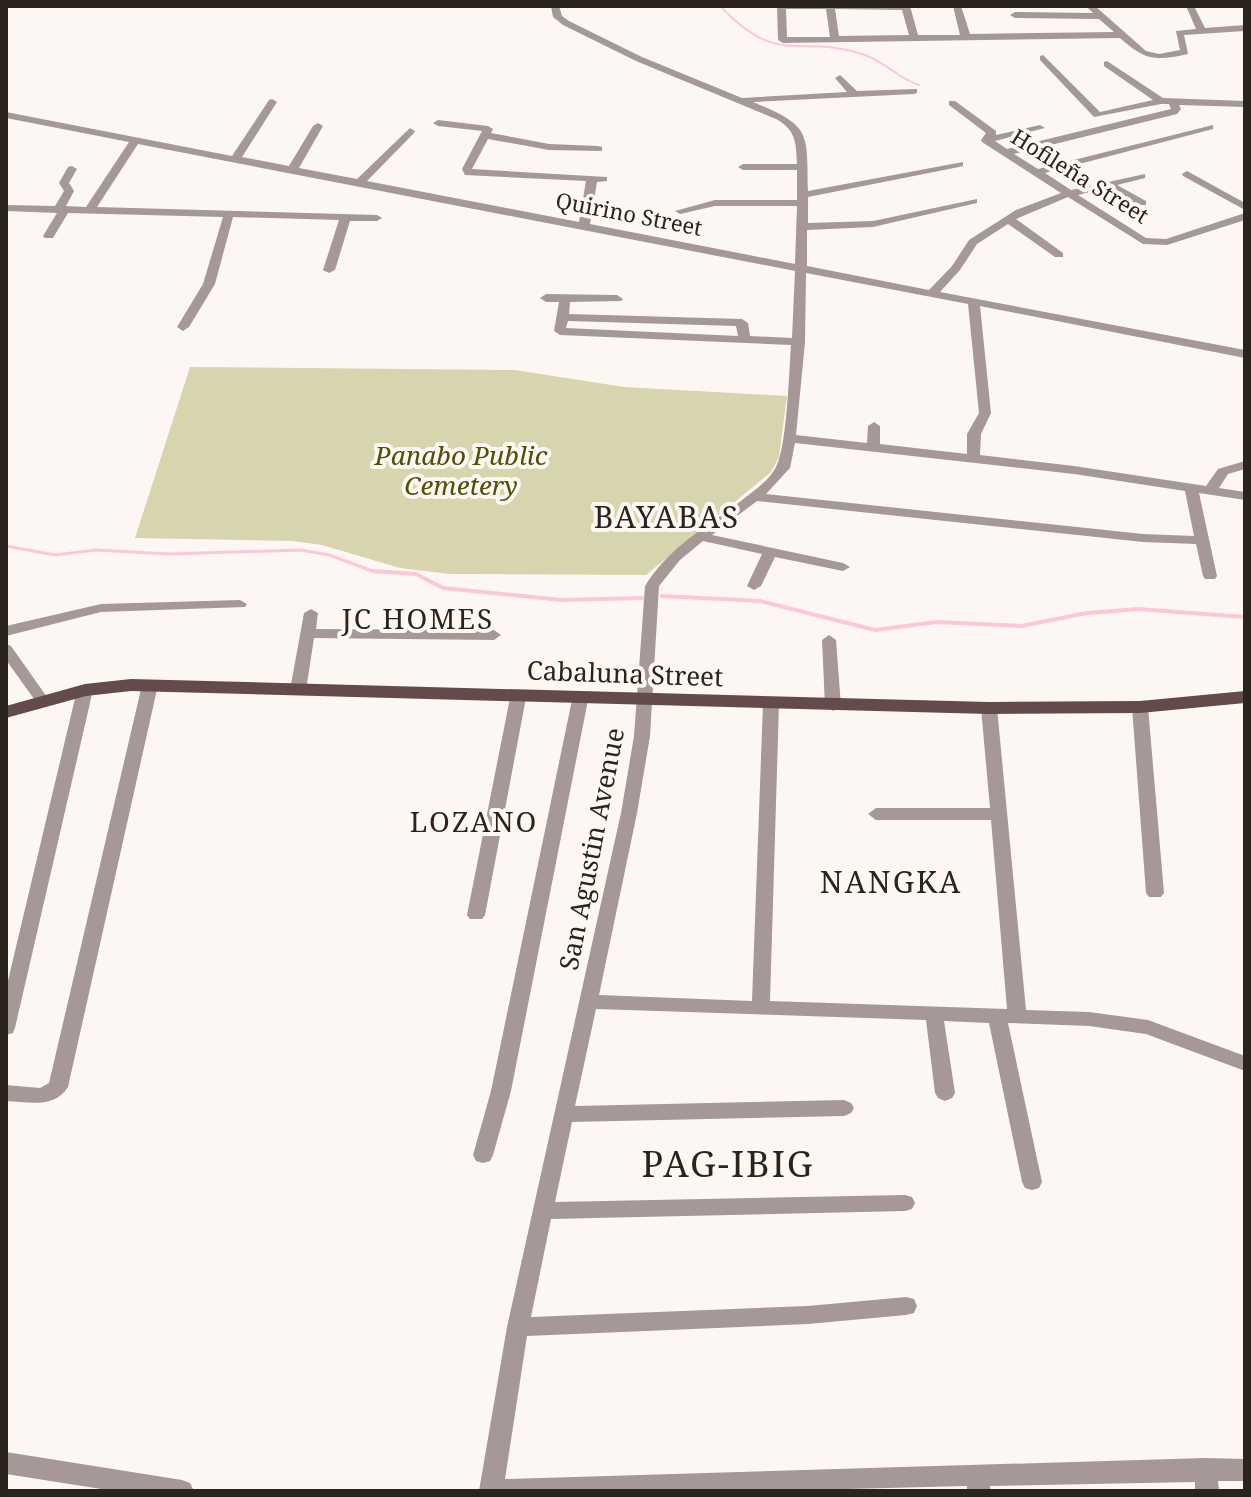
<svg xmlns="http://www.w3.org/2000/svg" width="1251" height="1497" font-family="'Noto Serif',serif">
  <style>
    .green { fill: #d8d4ae }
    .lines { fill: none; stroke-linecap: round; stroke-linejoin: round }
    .stream-far2 { stroke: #fcc8d5; stroke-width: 2 }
    .stream-far1 { stroke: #fcc8d5; stroke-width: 3 }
    .stream { stroke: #fcc8d5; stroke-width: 4 }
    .minor { fill: #a69896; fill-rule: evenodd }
    .major { fill: #624b48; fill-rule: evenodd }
    .labels { text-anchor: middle; stroke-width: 8; stroke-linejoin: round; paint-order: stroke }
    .far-street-label { font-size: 22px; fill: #2d231d; stroke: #fdf7f4 }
    .park-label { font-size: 26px; font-style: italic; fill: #564d04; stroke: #fdf7f4 }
    .street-label { font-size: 26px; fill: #2d231d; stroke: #fdf7f4 }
    .neighbourhood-label { font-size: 28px; letter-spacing: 2px; fill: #2d231d; stroke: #fdf7f4 }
    .quarter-label { font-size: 30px; letter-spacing: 2px; fill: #2d231d; stroke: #fdf7f4 }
    .near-quarter-label { font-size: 36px; letter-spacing: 2px; fill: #2d231d; stroke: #fdf7f4 }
  </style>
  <rect width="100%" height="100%" fill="#fdf7f4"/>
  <path class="green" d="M 190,367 L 515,370 L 624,387 L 787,396 L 779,457 L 771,472 L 646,575 L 449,574 L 400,568 L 322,545 L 292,541 L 135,538 Z"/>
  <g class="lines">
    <path class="stream-far2" d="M 720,6 C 781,70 798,32 865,55 C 885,62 899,79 919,85"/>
    <path class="stream-far1" d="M 6,546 L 55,555 L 96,550 L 170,554 L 301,550 L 329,555 L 375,572 L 402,573"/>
    <path class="stream" d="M 373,571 L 416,574 L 443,588 L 562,600 L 642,598
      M 662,596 L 760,601 L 875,630 L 937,622 L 1021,626 L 1087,613 L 1138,609 L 1245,617"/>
    <path class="minor" d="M 551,6 L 559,6 L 562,16 L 569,21 L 642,57 L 742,98 L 847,92 L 835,78 L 840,75 L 857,91 L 917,89 L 917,93 L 914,94 L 753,102 C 811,126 807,131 808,191 L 963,162 L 963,166 L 959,167 L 808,197 L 808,223 L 873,221 L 977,199 L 977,203 L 873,227 L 807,230 L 807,266 L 929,290 L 952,266 L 969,240 L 1016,210 L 1061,193 L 982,142 L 981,140 L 986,133 L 949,105 L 949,101 L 955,101 L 996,131 L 996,135 L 1040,125 L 1045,128 L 995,141 L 1007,149 L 1171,109 L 1169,104 L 1161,104 L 1094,117 L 1040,60 L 1040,56 L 1043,55 L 1100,112 L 1153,100 L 1104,66 L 1104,62 L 1107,61 L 1163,98 L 1245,101 L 1245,107 L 1179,105 L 1181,109 L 1177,114 L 1014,154 L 1038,169 L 1213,125 L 1213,129 L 1045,173 L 1071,190 L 1145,174 L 1145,178 L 1117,185 L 1146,201 L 1146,205 L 1138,205 L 1106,188 L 1078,195 L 1146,238 L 1166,239 L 1245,213 L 1245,220 L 1167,245 L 1143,244 L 1068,197 L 1016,219 L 1063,253 L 1063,257 L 1055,257 L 1008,224 L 977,244 L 960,270 L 940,292 L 1245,350 L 1245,358 L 980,306 L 991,413 L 981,434 L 980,455 L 1074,466 L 1206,486 L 1218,469 L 1245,461 L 1245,469 L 1228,474 L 1219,488 L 1245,492 L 1245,500 L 1199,493 L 1217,576 L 1215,579 L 1205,579 L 1203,576 L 1196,544 L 1143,542 L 757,501 L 712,535 L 843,563 L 850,567 L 843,571 L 775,557 L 761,586 L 754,590 L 747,586 L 762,554 L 703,541 L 680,560 L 659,586 L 650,736 L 637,813 L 599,995 L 752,1001 L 763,704 L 771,699 L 779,704 L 770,1001 L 1007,1009 L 991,820 L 876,820 L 868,814 L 876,808 L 990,808 L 981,708 L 989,703 L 997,708 L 1026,1010 L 1089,1012 L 1148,1020 L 1245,1056 L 1245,1071 L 1146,1034 L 1089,1026 L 1008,1023 L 1042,1182 L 1039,1188 L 1032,1190 L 1025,1188 L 1022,1182 L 989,1023 L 944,1021 L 955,1093 L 952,1098 L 945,1101 L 938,1098 L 935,1093 L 926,1020 L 596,1009 L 575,1106 L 844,1100 L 851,1103 L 854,1108 L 851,1113 L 844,1116 L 572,1122 L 555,1202 L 905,1195 L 912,1197 L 915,1203 L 912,1209 L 905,1211 L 551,1219 L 531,1317 L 808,1306 L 906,1297 L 914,1299 L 917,1306 L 914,1313 L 906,1315 L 808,1324 L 527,1336 L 505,1479 L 1205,1458 L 1245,1459 L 1245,1481 L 1218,1481 L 1219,1491 L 1195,1491 L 1195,1482 L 990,1486 L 991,1491 L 967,1491 L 967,1486 L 768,1491 L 479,1491 L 507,1327 L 621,813 L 634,736 L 645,586 C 668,548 706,527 741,501 C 752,492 769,481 776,467 C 787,446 789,372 791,345 L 560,335 L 554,331 L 559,302 L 546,302 L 540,298 L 546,294 L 617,295 L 623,299 L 621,301 L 570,302 L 569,314 L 742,319 L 748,323 L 750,336 L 792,338 L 795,271 L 138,144 L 97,207 L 377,215 L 382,218 L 377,221 L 350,221 L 335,270 L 329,273 L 323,270 L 339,220 L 233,217 L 215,284 L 189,327 L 183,331 L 177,327 L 203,284 L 223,217 L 68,213 L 53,238 L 45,238 L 43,236 L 57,213 L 6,211 L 6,205 L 55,206 L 64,191 L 59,183 L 68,167 L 72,166 L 77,169 L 69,183 L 74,191 L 66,206 L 86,207 L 129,142 L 6,118 L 6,112 L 232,156 L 269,100 L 272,99 L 277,102 L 242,157 L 289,166 L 313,126 L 318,123 L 323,126 L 299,168 L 357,179 L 410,128 L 415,131 L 414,133 L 367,181 L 579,222 L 586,181 L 465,175 L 462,169 L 482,131 L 438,126 L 433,123 L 438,120 L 488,126 L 493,129 L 491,133 L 549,144 L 598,146 L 602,147 L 602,151 L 549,150 L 488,139 L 472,169 L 607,177 L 607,181 L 597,182 L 590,224 L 795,264 L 797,206 L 715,206 L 680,214 L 675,211 L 715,200 L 797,200 L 797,170 L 743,170 L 738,167 L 743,164 L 797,164 C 796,143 796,130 776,119 L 636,61 L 563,25 L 553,17 ZM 806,273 L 968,304 L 979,413 L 967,434 L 967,454 L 880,444 L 880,426 L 874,422 L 868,426 L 867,443 L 796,435 L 805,342 ZM 568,321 L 736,326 L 738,336 L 566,328 ZM 795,443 L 1074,474 L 1185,491 L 1194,536 L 1143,534 L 766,494 L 790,468 Z
      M 777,6 L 910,6 L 918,35 L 960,35 L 953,6 L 961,6 L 970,34 L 1114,32 L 1099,19 L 1015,18 L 1010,15 L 1015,12 L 1093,13 L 1086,6 L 1095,6 L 1146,51 L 1159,54 L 1180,50 L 1176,31 L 1196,29 L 1186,6 L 1194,6 L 1205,28 L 1245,25 L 1245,31 L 1184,35 L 1188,54 C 1155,61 1146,61 1120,38 L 783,43 L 778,40 ZM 786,9 L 826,9 L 830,37 L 787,37 ZM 835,9 L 902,10 L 909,35 L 839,36 Z
      M 1187,171 L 1245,203 L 1245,210 L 1183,176 L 1182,174 Z
      M 240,600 L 247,604 L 245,607 L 101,612 L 6,636 L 6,626 L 101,604 Z
      M 311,609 L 318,613 L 316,629 L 494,630 L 501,635 L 494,640 L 314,638 L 306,690 L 298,695 L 290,690 L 304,613 Z
      M 829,635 L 836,640 L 841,706 L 833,711 L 825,706 L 822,640 Z
      M 6,644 L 11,646 L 47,697 L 50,700 L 47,703 L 37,703 L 6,660 Z
      M 150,680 L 158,685 L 68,1087 C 54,1109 28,1102 6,1101 L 6,1085 L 40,1088 L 49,1083 L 142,685 Z
      M 85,685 L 93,690 L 15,1028 L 13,1033 L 6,1035 L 6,989 L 77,690 Z
      M 518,693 L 526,698 L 485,915 L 482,919 L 470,919 L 467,915 L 510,698 Z
      M 580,695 L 588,700 L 511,1091 L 493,1155 L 490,1161 L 483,1163 L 476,1161 L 473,1155 L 491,1091 L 572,700 Z
      M 1140,702 L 1148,707 L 1164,893 L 1161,897 L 1149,897 L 1146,893 L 1132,707 Z
      M 6,1452 L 182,1480 L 190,1483 L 194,1491 L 114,1491 L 6,1474 Z"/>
    <path class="major" d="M 131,679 L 989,702 L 1140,701 L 1245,691 L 1245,703 L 1140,713 L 989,714 L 131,691 L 86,696 L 6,718 L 6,706 L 85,684 Z"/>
  </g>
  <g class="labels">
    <g class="far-street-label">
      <text transform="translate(1080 176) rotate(32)" y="8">Hofileña Street</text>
      <text transform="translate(629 214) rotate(11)" y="8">Quirino Street</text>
    </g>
    <g class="park-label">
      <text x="461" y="465">Panabo Public<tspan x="461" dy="30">Cemetery</tspan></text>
    </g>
    <g class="street-label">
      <text transform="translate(625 674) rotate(2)" y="9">Cabaluna Street</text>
      <text transform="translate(592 849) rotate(-79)" y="9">San Agustin Avenue</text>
    </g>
    <g class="neighbourhood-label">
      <text x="418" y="629">JC HOMES</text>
      <text x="474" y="832">LOZANO</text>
    </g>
    <g class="quarter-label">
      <text x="667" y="528">BAYABAS</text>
      <text x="891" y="893">NANGKA</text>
    </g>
    <g class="near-quarter-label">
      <text x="728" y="1177">PAG-IBIG</text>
    </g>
  </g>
  <rect width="1251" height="1497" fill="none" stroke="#2d231d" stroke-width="16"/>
</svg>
